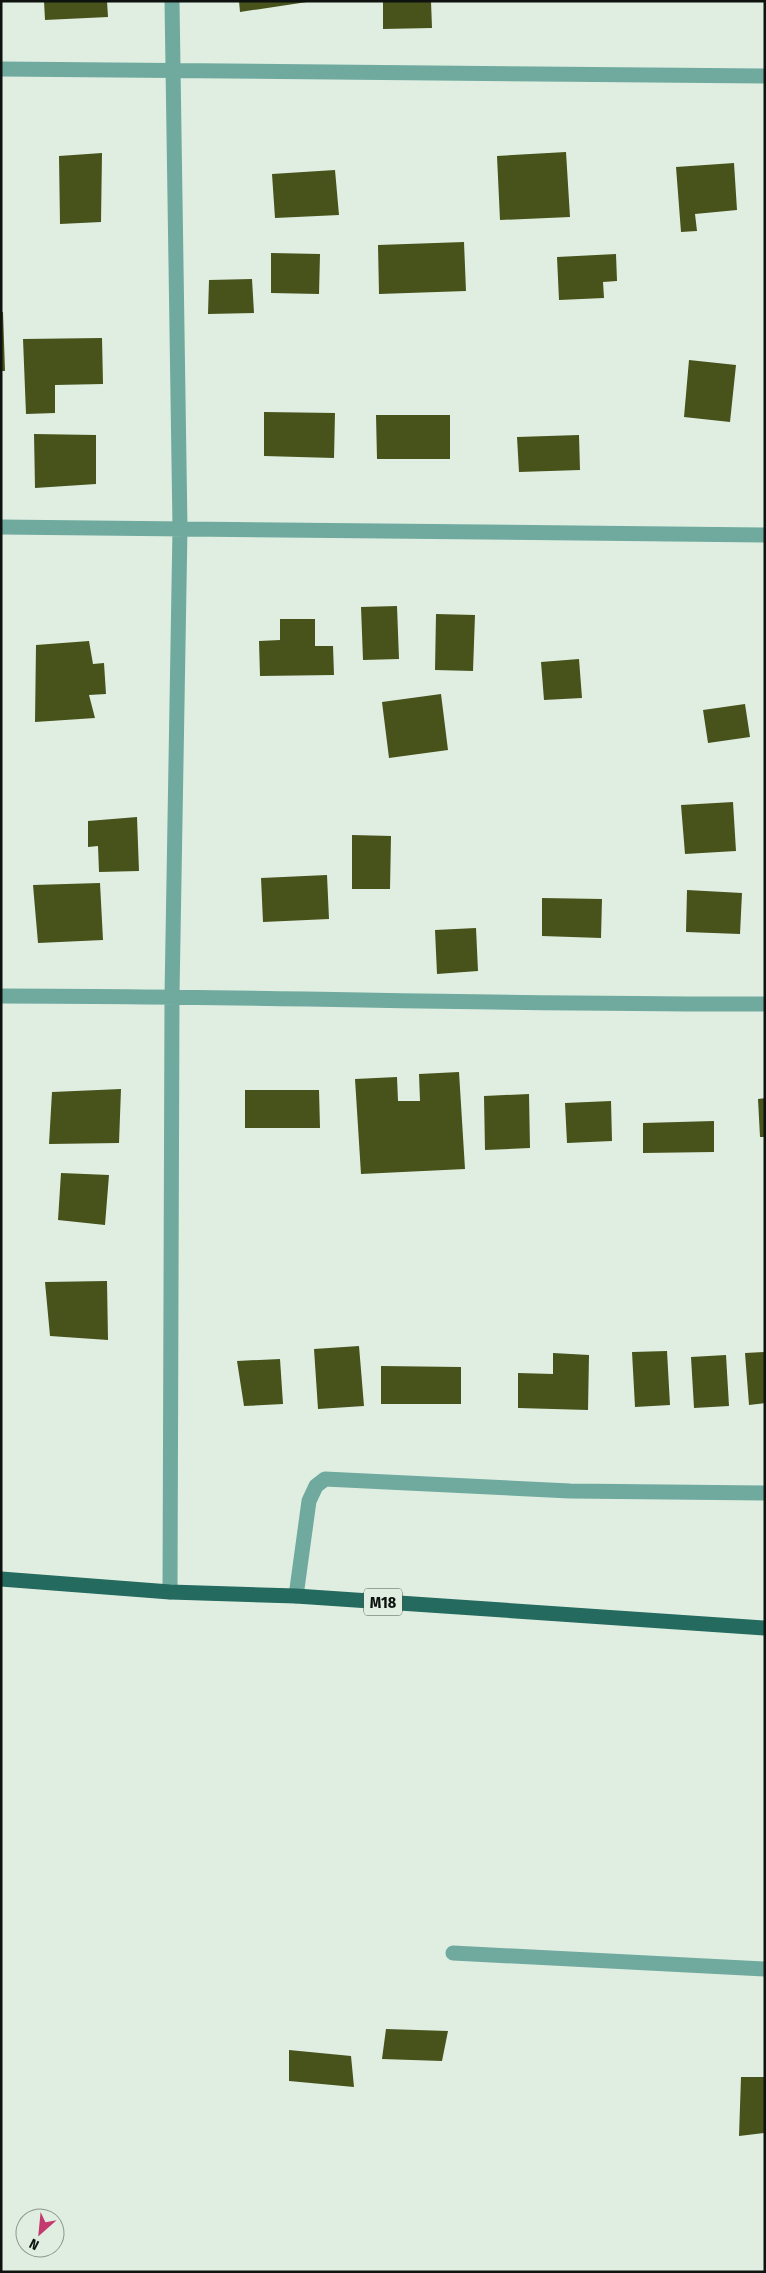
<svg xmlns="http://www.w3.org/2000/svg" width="766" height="2273" font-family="'Fira Sans Condensed',sans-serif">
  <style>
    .building { fill: #47531b }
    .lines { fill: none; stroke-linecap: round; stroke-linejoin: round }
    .street { stroke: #70aa9e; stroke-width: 15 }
    .primary { stroke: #256a5e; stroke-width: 15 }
    .labels { text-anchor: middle; stroke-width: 5; stroke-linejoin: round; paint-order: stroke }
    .shield { fill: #e0eee2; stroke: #4d554e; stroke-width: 1 }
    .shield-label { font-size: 16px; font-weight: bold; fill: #0e130f }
  </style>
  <rect width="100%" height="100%" fill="#e0eee2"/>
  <path class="building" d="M 44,1 L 107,1 L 108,17 L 45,20 Z
    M 239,1 L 307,1 L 307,2 L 240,12 Z
    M 383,1 L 431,1 L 432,28 L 383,29 Z
    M 566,152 L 570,217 L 500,220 L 497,156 Z
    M 102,153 L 101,222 L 60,224 L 59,156 Z
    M 734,163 L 737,210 L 695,214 L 697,231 L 681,232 L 676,167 Z
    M 335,170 L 339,215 L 275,218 L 272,174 Z
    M 464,242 L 466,291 L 379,294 L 378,245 Z
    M 271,253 L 320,254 L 319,294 L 271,293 Z
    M 616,254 L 617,281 L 603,282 L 604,298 L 559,300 L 557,257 Z
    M 252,279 L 254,313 L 208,314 L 209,280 Z
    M 1,312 L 3,312 L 5,371 L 1,371 Z
    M 102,338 L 103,384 L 55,385 L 55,413 L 26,414 L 23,339 Z
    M 689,360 L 736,365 L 730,422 L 684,417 Z
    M 264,412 L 335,413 L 334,458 L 264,456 Z
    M 376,415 L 450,415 L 450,459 L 377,459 Z
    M 34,434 L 96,435 L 96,484 L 35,488 Z
    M 579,435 L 580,470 L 519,472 L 517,437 Z
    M 397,606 L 399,659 L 363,660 L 361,607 Z
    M 436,614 L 475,615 L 473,671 L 435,670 Z
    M 280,619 L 315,619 L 315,646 L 333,646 L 334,675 L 260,676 L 259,641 L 280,640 Z
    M 89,641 L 93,664 L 104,663 L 106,694 L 89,695 L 95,718 L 35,722 L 36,645 Z
    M 579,659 L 582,698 L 544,700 L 541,662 Z
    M 441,694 L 448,750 L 389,758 L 382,702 Z
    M 745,704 L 750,737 L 708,743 L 703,710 Z
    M 733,802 L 736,851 L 685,854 L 681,805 Z
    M 137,817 L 139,871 L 99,872 L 98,846 L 88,847 L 88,821 Z
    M 352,835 L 391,836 L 390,889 L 352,889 Z
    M 327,875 L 329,919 L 263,922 L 261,878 Z
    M 100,883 L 103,940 L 38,943 L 33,885 Z
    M 687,890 L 742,893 L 740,934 L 686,932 Z
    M 542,898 L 602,899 L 601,938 L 542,936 Z
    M 476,928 L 478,971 L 437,974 L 435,930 Z
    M 459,1072 L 465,1169 L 361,1174 L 355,1079 L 397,1077 L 398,1101 L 420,1101 L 419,1074 Z
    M 121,1089 L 119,1143 L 49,1144 L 52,1092 Z
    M 245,1090 L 319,1090 L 320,1128 L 245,1128 Z
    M 529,1094 L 530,1148 L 485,1150 L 484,1096 Z
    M 765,1098 L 765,1137 L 760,1137 L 758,1099 Z
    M 611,1101 L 612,1141 L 567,1143 L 565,1103 Z
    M 714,1121 L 714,1152 L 643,1153 L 643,1123 Z
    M 61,1173 L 109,1175 L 105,1225 L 58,1220 Z
    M 107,1281 L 108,1340 L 50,1336 L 45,1282 Z
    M 359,1346 L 364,1406 L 318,1409 L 314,1349 Z
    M 667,1351 L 670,1405 L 635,1407 L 632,1352 Z
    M 765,1352 L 765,1403 L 749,1405 L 745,1353 Z
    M 553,1353 L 589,1355 L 588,1410 L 518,1408 L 518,1373 L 553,1374 Z
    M 726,1355 L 729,1406 L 694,1408 L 691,1357 Z
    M 280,1359 L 283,1404 L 244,1406 L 237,1361 Z
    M 381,1366 L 461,1367 L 461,1404 L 381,1404 Z
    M 386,2029 L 448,2031 L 442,2061 L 382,2059 Z
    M 289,2050 L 351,2056 L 354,2087 L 289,2081 Z
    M 741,2077 L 765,2077 L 765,2133 L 739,2136 Z"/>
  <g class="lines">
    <path class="street" d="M 1,69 L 765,76
      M 1,527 L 765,535
      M 1,996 C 256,996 510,1005 765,1004
      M 170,1592 L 172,996 L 180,528 L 172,1
      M 296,1596 L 309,1501 L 316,1486 L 325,1479 L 570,1491 L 765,1493
      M 453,1953 L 765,1969"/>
    <path class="primary" d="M 1,1579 L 170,1592 L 296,1596 L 765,1628"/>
  </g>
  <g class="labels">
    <rect class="shield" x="364" y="1588.5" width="38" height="27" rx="4"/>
    <g class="shield-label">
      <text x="383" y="1608">M18</text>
    </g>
  </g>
  <rect width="766" height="2273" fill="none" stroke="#0e130f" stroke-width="5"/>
  <g transform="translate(40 2233) rotate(207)"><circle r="24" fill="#e0eee2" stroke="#8c968e"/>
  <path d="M0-4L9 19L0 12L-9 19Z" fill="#c53a6e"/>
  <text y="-8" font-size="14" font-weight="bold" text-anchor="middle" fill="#0e130f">N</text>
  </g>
</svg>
